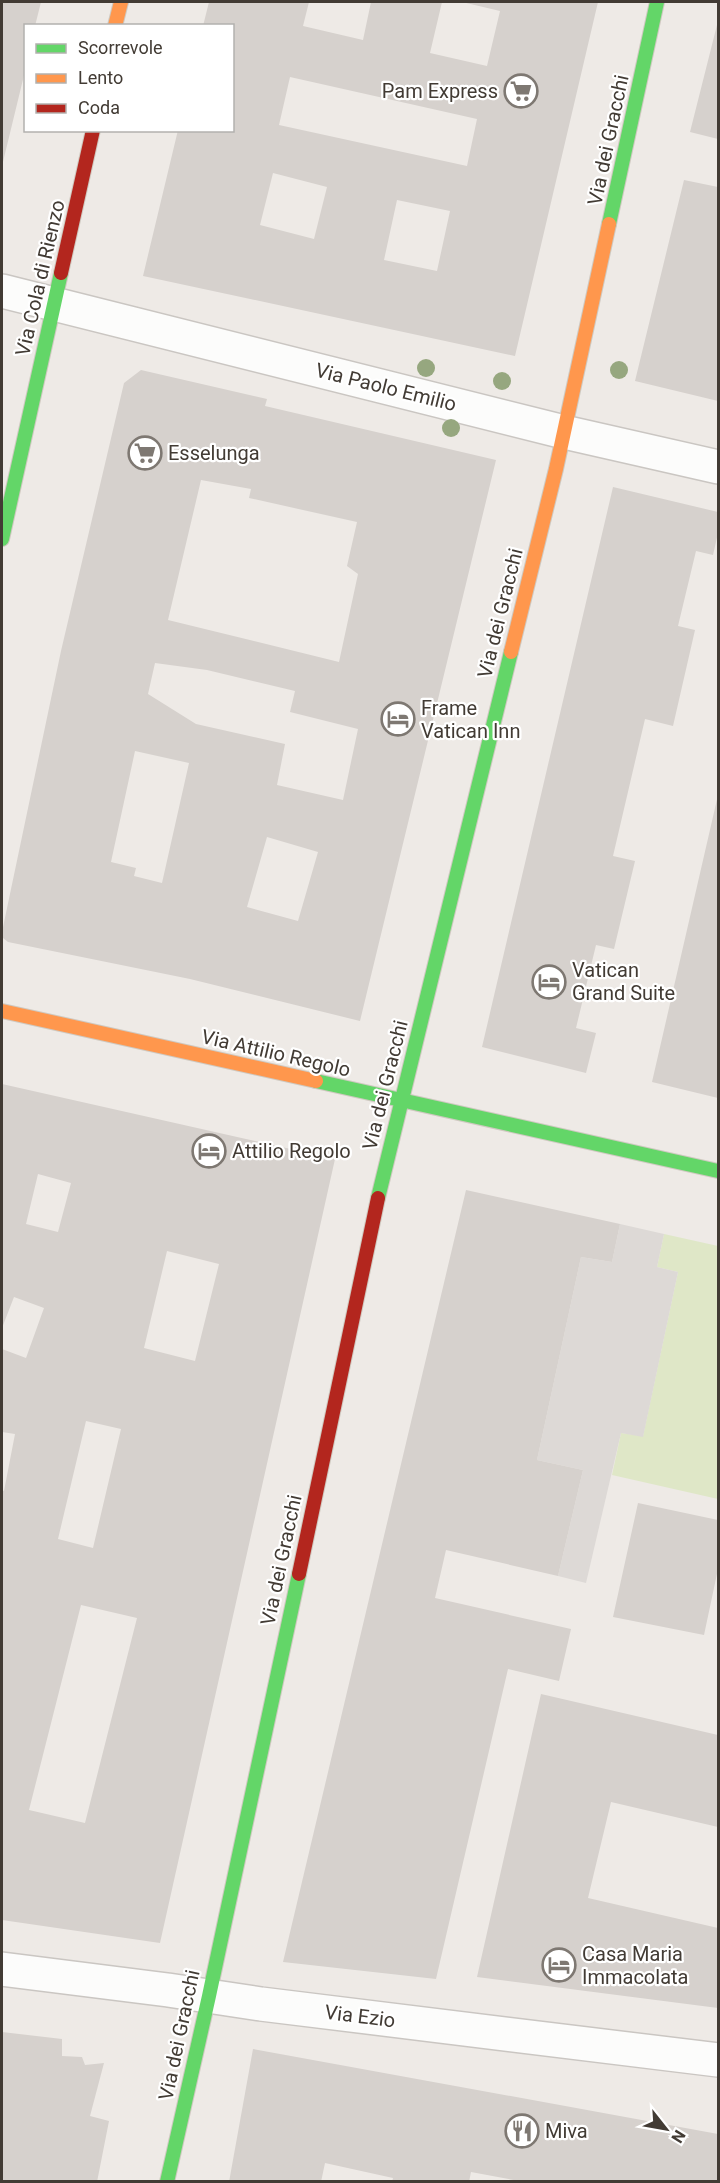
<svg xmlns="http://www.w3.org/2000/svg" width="720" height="2183" font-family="Roboto,sans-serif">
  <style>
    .green { fill: #dfe7c7 }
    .parking { fill: #ddd9d6 }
    .building { fill: #d6d1cd; fill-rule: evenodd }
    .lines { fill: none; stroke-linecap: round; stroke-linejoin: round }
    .street-casing { stroke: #cac6c2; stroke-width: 36 }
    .fast-casing { stroke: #cfc9c0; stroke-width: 16 }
    .slow-casing { stroke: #cfc9c0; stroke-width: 16 }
    .jam-casing { stroke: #cfc9c0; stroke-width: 16 }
    .street { stroke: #fcfcfb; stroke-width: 33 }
    .fast { stroke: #63d668; stroke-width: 14 }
    .slow { stroke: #ff974d; stroke-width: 14 }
    .jam { stroke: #b3261e; stroke-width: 14 }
    .tree { fill: #96a77f }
    .labels { text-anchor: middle; stroke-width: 4.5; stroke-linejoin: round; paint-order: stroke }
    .poi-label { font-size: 20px; fill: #423b34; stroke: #fff; text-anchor: start }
    .street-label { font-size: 20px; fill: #423b34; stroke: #fff }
  </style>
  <rect width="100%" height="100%" fill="#eeeae6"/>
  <path class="green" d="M 664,1234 L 718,1246 L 718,1499 L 612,1475 L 621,1433 L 643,1436 L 678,1272 L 657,1267 Z"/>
  <path class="parking" d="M 620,1224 L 664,1234 L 657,1267 L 678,1272 L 643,1437 L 621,1433 L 586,1583 L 558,1576 L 583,1470 L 537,1460 L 581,1257 L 612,1262 Z"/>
  <path class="building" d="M 2,2 L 41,2 L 35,26 L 26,26 L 26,67 L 2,166 Z
    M 209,2 L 309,2 L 303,26 L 363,40 L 371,2 L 442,2 L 430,53 L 487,66 L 500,11 L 462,2 L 598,2 L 515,356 L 143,276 L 178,130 L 232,130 L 232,26 L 203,26 ZM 290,77 L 477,119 L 467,166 L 279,125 ZM 273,173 L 327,187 L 314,239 L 260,225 ZM 397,200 L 450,211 L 437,271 L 384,260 Z
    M 718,21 L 718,139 L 690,132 Z
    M 684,180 L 718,187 L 718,401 L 635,381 Z
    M 141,370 L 267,399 L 265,406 L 496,460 L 360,1021 L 190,979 L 8,942 L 3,938 L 2,932 L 61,651 L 124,383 ZM 201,480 L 251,489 L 249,498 L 357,522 L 347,566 L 358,574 L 339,662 L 168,620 ZM 155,663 L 207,670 L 295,691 L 290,712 L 358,729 L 343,800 L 277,785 L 285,744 L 196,724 L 148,694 ZM 135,751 L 189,763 L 162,883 L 134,876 L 136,868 L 111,862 ZM 267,837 L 318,852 L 298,921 L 247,907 Z
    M 613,487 L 718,512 L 718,533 L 713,555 L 696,551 L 678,626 L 695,630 L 673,726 L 645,719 L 613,856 L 635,861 L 614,949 L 596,945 L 576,1028 L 596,1033 L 586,1073 L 482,1047 Z
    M 718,795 L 718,1098 L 652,1082 Z
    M 2,1084 L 335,1159 L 160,1943 L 2,1920 L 2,1490 L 4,1491 L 15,1434 L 2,1432 L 2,1349 L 26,1358 L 44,1308 L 14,1297 L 2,1328 ZM 38,1174 L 71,1183 L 58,1232 L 26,1224 ZM 167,1251 L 219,1264 L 195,1361 L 144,1348 ZM 86,1421 L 121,1429 L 93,1548 L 58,1539 ZM 81,1605 L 137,1618 L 85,1823 L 29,1810 Z
    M 466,1190 L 620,1224 L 612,1262 L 581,1257 L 537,1460 L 583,1470 L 558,1576 L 446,1550 L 435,1598 L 571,1629 L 559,1681 L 508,1669 L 436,1979 L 283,1962 Z
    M 638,1503 L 718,1520 L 718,1569 L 704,1635 L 613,1617 Z
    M 541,1694 L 718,1735 L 718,1827 L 611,1802 L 588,1898 L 718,1928 L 718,2008 L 477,1977 Z
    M 2,2032 L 62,2039 L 62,2056 L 82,2057 L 85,2065 L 104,2063 L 90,2116 L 109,2121 L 97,2182 L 2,2182 Z
    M 253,2049 L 718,2134 L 718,2182 L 524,2182 L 471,2172 L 469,2182 L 392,2182 L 393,2178 L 325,2163 L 321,2182 L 229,2182 Z"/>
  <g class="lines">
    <g class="street-casing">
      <path id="street" d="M 2,291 L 564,432 L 718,467
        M 2,1969 L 168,1990 L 261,2004 L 718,2060"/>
    </g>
    <g class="fast-casing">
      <path id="fast" d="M 609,224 L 657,2
        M 2,539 L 61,273
        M 316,1081 L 718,1171
        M 378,1198 L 511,652
        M 167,2182 L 209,1996 L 299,1574"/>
    </g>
    <g class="slow-casing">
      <path id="slow" d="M 115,26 L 121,2
        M 511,652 L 556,469 L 609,224
        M 2,1011 L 316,1081"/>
    </g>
    <g class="jam-casing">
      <path id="jam" d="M 61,273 L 93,130
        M 299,1574 L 378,1198"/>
    </g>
    <use href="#street" class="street"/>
    <use href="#fast" class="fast"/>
    <use href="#slow" class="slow"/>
    <use href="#jam" class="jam"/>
  </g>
  <g class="tree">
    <circle cx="426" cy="368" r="9"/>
    <circle cx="619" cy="370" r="9"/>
    <circle cx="502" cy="381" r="9"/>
    <circle cx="451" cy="428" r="9"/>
  </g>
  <defs>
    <g id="supermarket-ring" transform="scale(1.725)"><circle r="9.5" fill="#fff" stroke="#7e7872" stroke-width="1.5"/><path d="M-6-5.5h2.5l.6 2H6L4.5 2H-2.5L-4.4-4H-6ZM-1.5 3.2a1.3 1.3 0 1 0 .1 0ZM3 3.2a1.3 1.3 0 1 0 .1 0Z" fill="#7e7872"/></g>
    <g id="hotel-ring" transform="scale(1.725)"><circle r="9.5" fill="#fff" stroke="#7e7872" stroke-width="1.5"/><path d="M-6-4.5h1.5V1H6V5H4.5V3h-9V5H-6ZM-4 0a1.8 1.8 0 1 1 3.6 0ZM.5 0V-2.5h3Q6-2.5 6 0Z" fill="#7e7872"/></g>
    <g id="restaurant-ring" transform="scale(1.725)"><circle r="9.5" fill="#fff" stroke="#7e7872" stroke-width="1.5"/><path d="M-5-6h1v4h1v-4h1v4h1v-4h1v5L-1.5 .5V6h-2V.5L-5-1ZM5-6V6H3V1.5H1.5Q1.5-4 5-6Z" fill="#7e7872"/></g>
  </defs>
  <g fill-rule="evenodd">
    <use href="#supermarket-ring" x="521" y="91"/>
    <use href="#supermarket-ring" x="145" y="453"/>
    <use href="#hotel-ring" x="398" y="719"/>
    <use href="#hotel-ring" x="549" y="982"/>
    <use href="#hotel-ring" x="209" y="1151"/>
    <use href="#hotel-ring" x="559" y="1965"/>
    <use href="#restaurant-ring" x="522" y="2131"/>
  </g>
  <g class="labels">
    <g class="poi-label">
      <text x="498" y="98" text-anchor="end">Pam Express</text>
      <text x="168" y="460">Esselunga</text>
      <text x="421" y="715">Frame<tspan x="421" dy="23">Vatican Inn</tspan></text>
      <text x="572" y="977">Vatican<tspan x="572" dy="23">Grand Suite</tspan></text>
      <text x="232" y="1158">Attilio Regolo</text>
      <text x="582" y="1961">Casa Maria<tspan x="582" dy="23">Immacolata</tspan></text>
      <text x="545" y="2138">Miva</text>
    </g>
    <g class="street-label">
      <text transform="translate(608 140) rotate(-78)" y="7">Via dei Gracchi</text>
      <text transform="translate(40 278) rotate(-77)" y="7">Via Cola di Rienzo</text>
      <text transform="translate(386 387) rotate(14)" y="7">Via Paolo Emilio</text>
      <text transform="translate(500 613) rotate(-76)" y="7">Via dei Gracchi</text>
      <text transform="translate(276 1053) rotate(13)" y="7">Via Attilio Regolo</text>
      <text transform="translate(385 1085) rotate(-76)" y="7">Via dei Gracchi</text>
      <text transform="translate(281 1560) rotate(-78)" y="7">Via dei Gracchi</text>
      <text transform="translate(360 2016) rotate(7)" y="7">Via Ezio</text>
      <text transform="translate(179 2035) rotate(-78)" y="7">Via dei Gracchi</text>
    </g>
  </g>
  <rect width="720" height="2183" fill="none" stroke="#423b34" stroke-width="6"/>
  <rect x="24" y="24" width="210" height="108" fill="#ffffff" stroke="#b3b1ae" stroke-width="1.5"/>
  <rect x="36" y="44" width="30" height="9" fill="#63d668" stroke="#b3b1ae" stroke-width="1.5"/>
  <text x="78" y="54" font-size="18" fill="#423b34">Scorrevole</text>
  <rect x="36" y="74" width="30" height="9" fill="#ff974d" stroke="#b3b1ae" stroke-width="1.5"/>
  <text x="78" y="84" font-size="18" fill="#423b34">Lento</text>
  <rect x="36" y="104" width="30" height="9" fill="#b3261e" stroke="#b3b1ae" stroke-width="1.5"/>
  <text x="78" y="114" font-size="18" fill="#423b34">Coda</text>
  <g transform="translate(666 2129) rotate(121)" stroke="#ffffff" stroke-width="4.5" paint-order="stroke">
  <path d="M0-4.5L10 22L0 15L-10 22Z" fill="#423b34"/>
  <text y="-9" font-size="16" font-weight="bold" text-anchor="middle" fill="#423b34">N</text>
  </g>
</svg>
